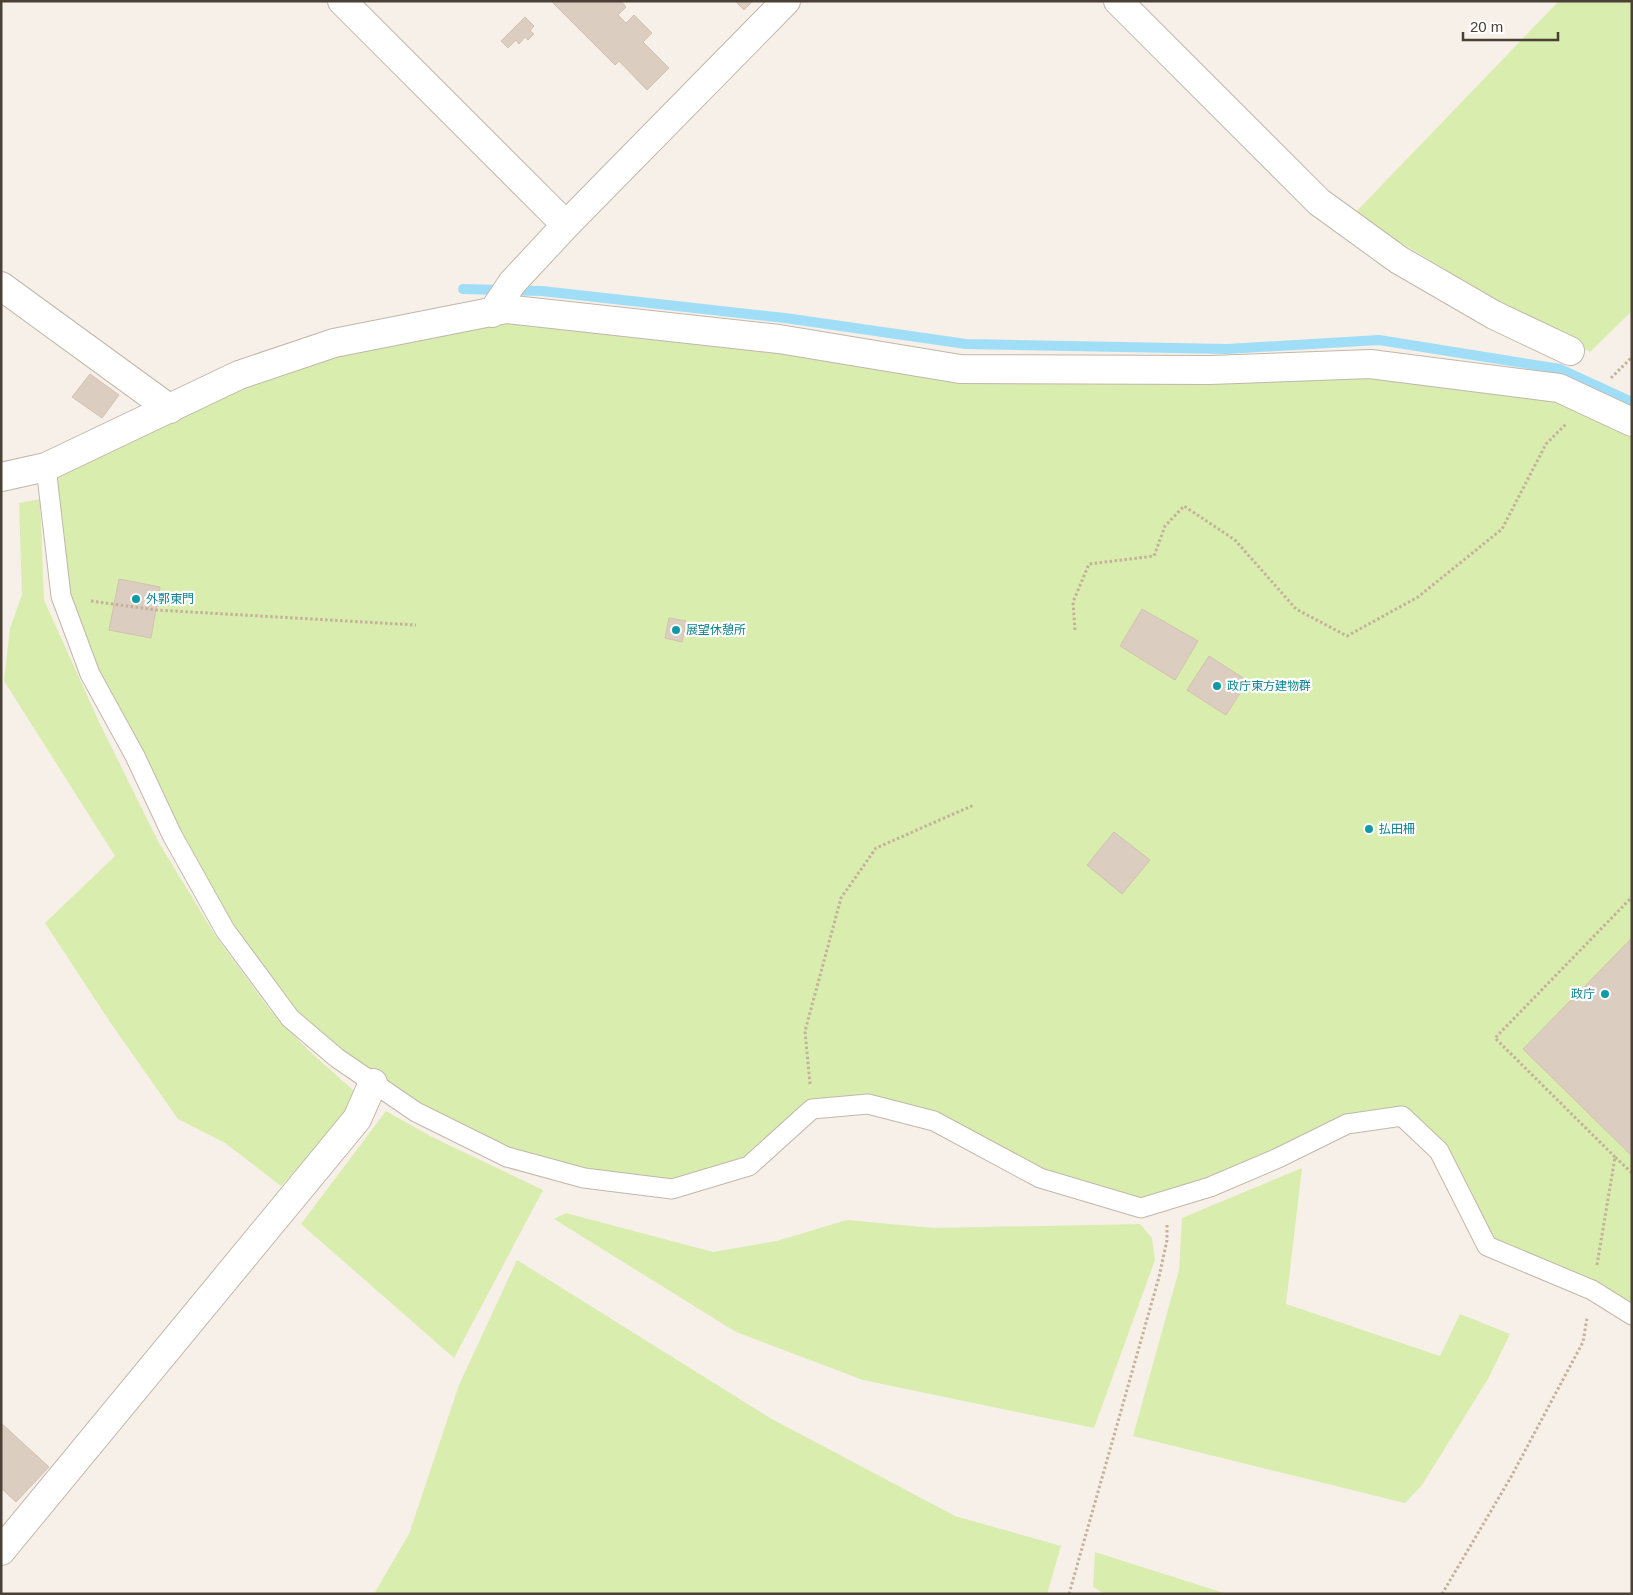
<svg xmlns="http://www.w3.org/2000/svg" width="1633" height="1595" font-family="Helvetica,'Noto Sans JP',sans-serif">
  <style>
    .green { fill: #d8edae }
    .lines { fill: none; stroke-linecap: round; stroke-linejoin: round }
    .stream { stroke: #a0def7; stroke-width: 10 }
    .building { fill: #dbcdc0; stroke: #d4c1af }
    .lane-casing { stroke: #c2b7aa; stroke-width: 21 }
    .street-casing { stroke: #c2b7aa; stroke-width: 30 }
    .path { stroke: #c5b19a; stroke-width: 3; stroke-dasharray: 2.5 2.5; stroke-linecap: butt }
    .lane { stroke: #fff; stroke-width: 19 }
    .street { stroke: #fff; stroke-width: 28 }
    .culture-dot { fill: #0f9aa8; stroke: #fff; stroke-width: 2 }
    .labels { text-anchor: middle; stroke-width: 4.5; stroke-linejoin: round; paint-order: stroke }
    .culture-label { font-size: 12px; fill: #0d838f; stroke: #fff; text-anchor: start }
  </style>
  <rect width="100%" height="100%" fill="#f6f0e9"/>
  <path class="green" d="M 1559,1 L 1632,1 L 1632,311 L 1590,352 L 1467,283 L 1354,214 Z
    M 492,313 L 960,369 L 1370,364 L 1559,388 L 1632,422 L 1632,1315 L 1487,1246 L 1439,1151 L 1402,1116 L 1347,1124 L 1141,1208 L 1040,1178 L 934,1121 L 868,1104 L 812,1109 L 749,1166 L 672,1189 L 507,1157 L 337,1058 L 225,930 L 61,596 L 46,467 L 239,375 Z
    M 40,499 L 44,600 L 100,724 L 159,843 L 215,935 L 270,1010 L 307,1049 L 354,1091 L 350,1112 L 281,1186 L 225,1143 L 178,1119 L 110,1022 L 45,923 L 115,856 L 4,681 L 10,628 L 22,595 L 19,503 Z
    M 386,1111 L 432,1137 L 543,1190 L 454,1358 L 301,1224 Z
    M 1302,1168 L 1286,1304 L 1440,1356 L 1460,1314 L 1510,1334 L 1488,1379 L 1422,1485 L 1405,1503 L 1133,1436 L 1179,1270 L 1182,1218 Z
    M 566,1213 L 713,1252 L 777,1241 L 847,1220 L 934,1228 L 1140,1224 L 1152,1238 L 1155,1260 L 1094,1428 L 863,1380 L 736,1332 L 554,1219 Z
    M 517,1260 L 770,1418 L 955,1516 L 1061,1546 L 1047,1594 L 374,1594 L 409,1534 L 459,1385 Z
    M 1095,1552 L 1227,1594 L 1105,1594 L 1093,1587 Z"/>
  <g class="lines">
    <path class="stream" d="M 463,289 L 542,291 L 785,318 L 966,344 L 1227,349 L 1379,340 L 1560,369 L 1632,402"/>
  </g>
  <path class="building" d="M 551,1 L 621,1 L 626,7 L 618,15 L 626,23 L 634,15 L 652,33 L 643,42 L 669,68 L 647,90 L 619,61 L 615,65 Z
    M 735,1 L 753,1 L 744,10 Z
    M 525,17 L 534,26 L 530,31 L 534,34 L 528,40 L 525,37 L 519,44 L 516,40 L 508,48 L 501,41 Z
    M 90,374 L 119,395 L 102,418 L 72,397 Z
    M 119,579 L 160,587 L 151,638 L 109,630 Z
    M 1142,609 L 1198,641 L 1175,680 L 1120,646 Z
    M 669,618 L 686,621 L 682,642 L 665,638 Z
    M 1209,656 L 1248,681 L 1226,715 L 1187,690 Z
    M 1114,832 L 1150,860 L 1122,894 L 1087,865 Z
    M 1632,938 L 1632,1156 L 1523,1049 Z
    M 1,1423 L 49,1467 L 16,1502 L 1,1488 Z"/>
  <g class="lines">
    <g class="lane-casing">
      <path id="lane" d="M 46,467 L 61,596 L 90,674 L 135,756 L 172,835 L 225,930 L 290,1018 L 337,1058 L 416,1112 L 507,1157 L 584,1178 L 672,1189 L 749,1166 L 812,1109 L 868,1104 L 934,1121 L 1040,1178 L 1141,1208 L 1210,1187 L 1278,1158 L 1347,1124 L 1402,1116 L 1439,1151 L 1487,1246 L 1592,1290 L 1632,1315"/>
    </g>
    <g class="street-casing">
      <path id="street" d="M 342,1 L 566,225
        M 1118,1 L 1319,202 L 1399,260 L 1494,315 L 1570,351
        M 1,286 L 170,409
        M 492,313 L 512,283 L 566,225 L 786,1
        M 1,477 L 46,467 L 239,375 L 334,343 L 506,309 L 779,339 L 960,369 L 1210,370 L 1370,364 L 1559,388 L 1632,422
        M 1,1551 L 357,1119 L 373,1083"/>
    </g>
    <path class="path" d="M 1611,378 L 1632,357
      M 91,601 L 156,610 L 416,625
      M 1075,630 L 1073,602 L 1089,564 L 1154,556 L 1165,526 L 1184,506 L 1235,540 L 1296,609 L 1347,636 L 1418,597 L 1502,529 L 1546,444 L 1566,424
      M 810,1084 L 805,1031 L 841,898 L 876,848 L 974,805
      M 1615,1157 L 1495,1038 L 1632,897
      M 1597,1265 L 1615,1157 L 1632,1173
      M 1069,1594 L 1159,1277 L 1167,1240 L 1167,1225
      M 1442,1594 L 1511,1477 L 1583,1342 L 1587,1318"/>
    <use href="#lane" class="lane"/>
    <use href="#street" class="street"/>
  </g>
  <g class="culture-dot">
    <circle cx="136" cy="599" r="5"/>
    <circle cx="676" cy="630" r="5"/>
    <circle cx="1217" cy="686" r="5"/>
    <circle cx="1369" cy="829" r="5"/>
    <circle cx="1605" cy="994" r="5"/>
  </g>
  <g class="labels">
    <g class="culture-label">
      <text x="146" y="603">外郭東門</text>
      <text x="686" y="634">展望休憩所</text>
      <text x="1227" y="690">政庁東方建物群</text>
      <text x="1379" y="833">払田柵</text>
      <text x="1595" y="998" text-anchor="end">政庁</text>
    </g>
  </g>
  <rect width="1633" height="1595" fill="none" stroke="#4a4036" stroke-width="5"/>
  <path d="M1463 32v8h95v-8" fill="none" stroke="#4a4036" stroke-width="2.5"/>
  <text x="1470" y="32" font-size="15" fill="#4a4036" stroke="#ffffff" stroke-width="4" paint-order="stroke">20 m</text>
</svg>
